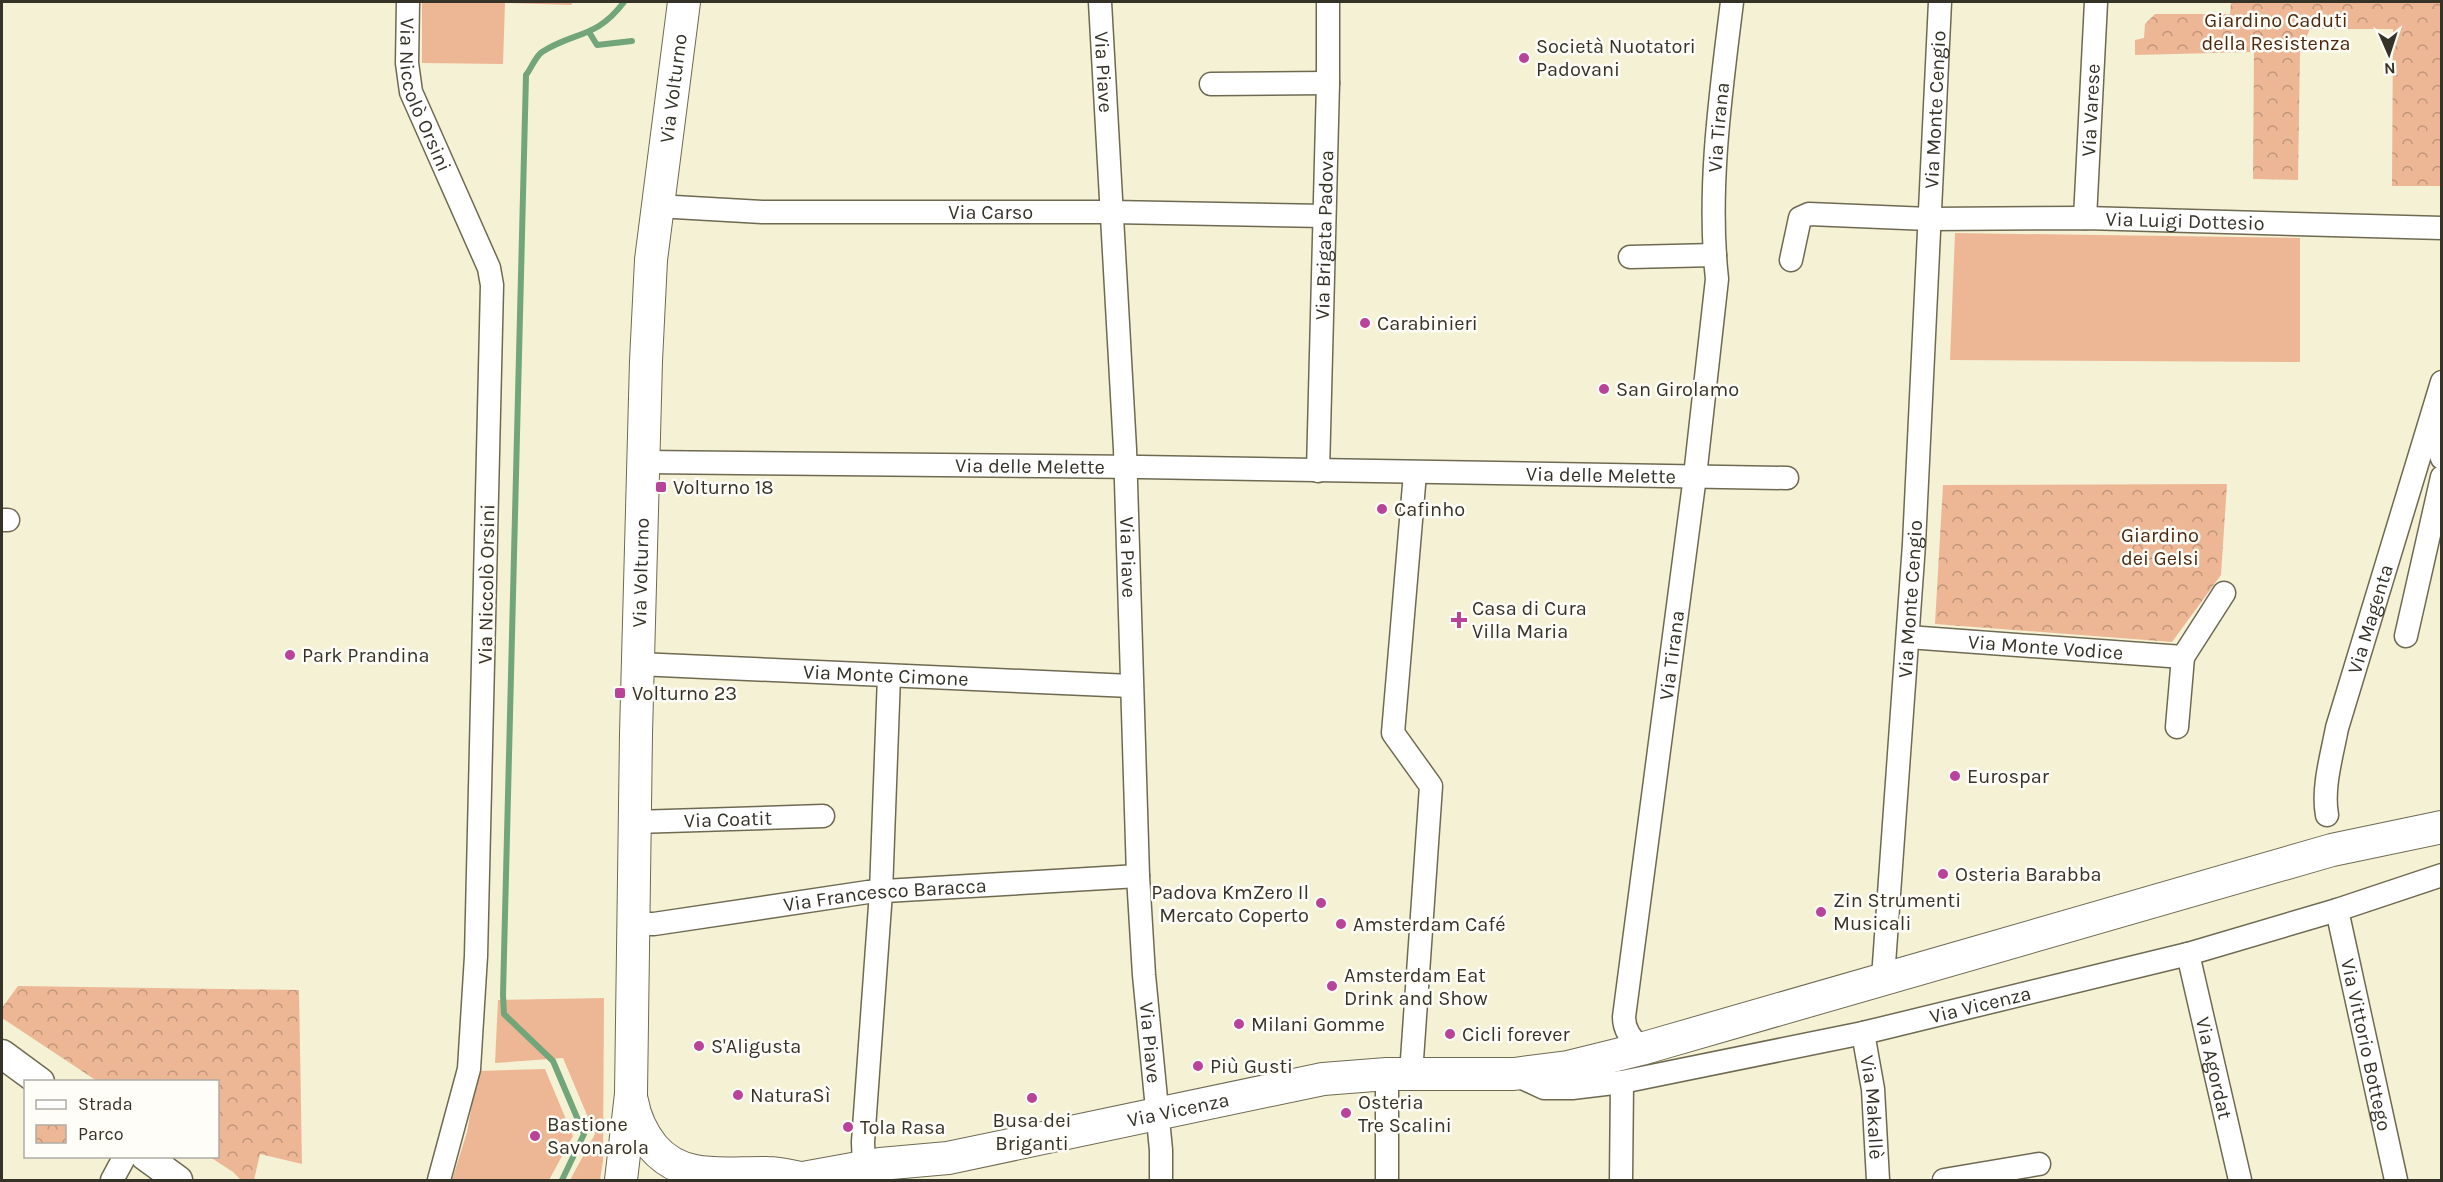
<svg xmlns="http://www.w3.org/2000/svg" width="2443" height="1182" font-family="Karla,sans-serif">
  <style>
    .grass { fill: #edb796 }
    .park { fill: url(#park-crowns) }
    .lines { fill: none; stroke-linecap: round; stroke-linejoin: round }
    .stream { stroke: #72a67a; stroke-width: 6 }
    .minor-casing { stroke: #6e6a52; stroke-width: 25 }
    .tertiary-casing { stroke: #6e6a52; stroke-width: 31 }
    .secondary-casing { stroke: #6e6a52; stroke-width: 34 }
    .minor { stroke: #fff; stroke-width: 22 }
    .tertiary { stroke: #fff; stroke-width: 28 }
    .secondary { stroke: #fff; stroke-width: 32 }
    .poi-dot { fill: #ba439a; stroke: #fefdf8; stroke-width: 2 }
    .labels { text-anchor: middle; stroke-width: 5; stroke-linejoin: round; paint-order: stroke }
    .park-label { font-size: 20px; fill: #4e280d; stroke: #fefdf8 }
    .poi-label { font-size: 20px; fill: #353328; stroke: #fefdf8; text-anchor: start }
    .street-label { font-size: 20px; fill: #353328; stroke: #fefdf8 }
  </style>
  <defs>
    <pattern id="park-crowns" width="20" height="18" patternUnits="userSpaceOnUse" patternTransform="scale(1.5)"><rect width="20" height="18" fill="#edb796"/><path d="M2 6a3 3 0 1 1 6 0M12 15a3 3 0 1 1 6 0" fill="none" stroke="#c1957a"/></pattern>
  </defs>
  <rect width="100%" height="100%" fill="#f5f1d5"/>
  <path class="grass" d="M 422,2 L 573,2 L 571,5 L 505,3 L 503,64 L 422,63 Z
    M 1955,233 L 2300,238 L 2300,362 L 1950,360 Z
    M 604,998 L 603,1161 L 600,1180 L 570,1180 L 595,1134 L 563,1058 L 495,1063 L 498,1000 Z
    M 545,1069 L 573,1136 L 549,1180 L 452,1180 L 467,1132 L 478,1071 Z"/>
  <path class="park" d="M 2231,2 L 2441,2 L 2441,186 L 2392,186 L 2393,29 L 2310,29 L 2300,51 L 2298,180 L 2253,179 L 2254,52 L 2135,55 L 2135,40 L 2144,38 L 2145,24 L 2155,14 L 2230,14 Z
    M 2227,484 L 2221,575 L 2172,642 L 1935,624 L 1943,485 Z
    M 18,986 L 299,990 L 302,1164 L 260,1154 L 254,1180 L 241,1180 L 233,1172 L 210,1157 L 218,1156 L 218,1082 L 97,1081 L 2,1018 L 2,1008 Z"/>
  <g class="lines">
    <path class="stream" d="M 589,32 L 597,45 L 632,41
      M 562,1180 L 584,1134 L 553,1061 L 504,1014 L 503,995 L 526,75 C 531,69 535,57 542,52 C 575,31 596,39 624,2"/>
    <g class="minor-casing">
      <g id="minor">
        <path id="s1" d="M 408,2 L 407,63 L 411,92 L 489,268 L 492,285 L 476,956 L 469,1069 L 439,1180"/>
        <path id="s2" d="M 1100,2 L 1125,449 L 1138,876 L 1144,975 L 1161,1150 L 1161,1180"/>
        <path d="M 1211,84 L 1328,83"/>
        <path id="s3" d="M 657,206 L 762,212 L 1112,212 L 1324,216"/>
        <path id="s4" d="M 2085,218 L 2096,2"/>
        <path d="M 1630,257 L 1715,255"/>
        <path id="s5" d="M 1791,260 L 1800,218 L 1809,214 L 1929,219 L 2085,218 L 2442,228"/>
        <path d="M 2430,426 L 2442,458"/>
        <path id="s6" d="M 644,462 L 1141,467 L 1787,478"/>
        <path id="s7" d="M 1318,471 L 1328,83 L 1328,2"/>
        <path d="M 2,520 L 8,520"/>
        <path d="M 2406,636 L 2442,477"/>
        <path id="s8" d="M 1908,637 L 2183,657 L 2224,593"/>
        <path id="s9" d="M 638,664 L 1131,686"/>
        <path d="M 2177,727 L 2183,657"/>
        <path id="s10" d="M 2327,815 C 2322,788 2332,755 2337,728 L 2442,382"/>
        <path id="s11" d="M 635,822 L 823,816"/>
        <path id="s12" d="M 2337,910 L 2396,1180"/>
        <path id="s13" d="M 633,924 L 654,924 L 868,892 L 1138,876"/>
        <path id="s14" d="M 2188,954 L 2240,1180"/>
        <path id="s15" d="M 1883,978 L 1914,544 L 1940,2"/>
        <path id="s16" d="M 1863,1033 L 1873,1089 L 1878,1180"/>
        <path id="s17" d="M 1641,1049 C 1632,1039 1624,1031 1624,1017 L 1695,476 L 1717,279 C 1707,189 1721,91 1732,2"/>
        <path d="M 1411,1074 L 1431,786 L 1393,733 L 1415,473"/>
        <path id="s18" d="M 1514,1074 L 1544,1088 L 1572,1088 L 1622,1082 L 1863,1033 L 2188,954 L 2337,910 L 2442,875"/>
        <path d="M 864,1167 L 863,1142 L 881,892 L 889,676"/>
        <path d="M 112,1180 L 125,1156"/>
        <path d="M 1387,1180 L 1387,1074"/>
        <path d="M 1621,1180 L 1622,1082"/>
        <path d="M 1944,1180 L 2039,1164"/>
      </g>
    </g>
    <g class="tertiary-casing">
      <path id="tertiary" d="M 2,1054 L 40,1082
        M 145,1156 L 178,1180"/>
    </g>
    <g class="secondary-casing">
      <g id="secondary">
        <path d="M 632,1101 C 635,1118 642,1133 653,1147 C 683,1182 725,1172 768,1173 C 779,1173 790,1176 800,1178"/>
        <path id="s19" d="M 621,1180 L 631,1094 L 636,734 L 646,361 L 651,260 L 684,2"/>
        <path id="s20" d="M 792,1180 L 880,1164 L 948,1158 L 1323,1079 L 1387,1074 L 1514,1074 L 1568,1067 L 1641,1049 L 2332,850 L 2442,827"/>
      </g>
    </g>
    <use href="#minor" class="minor"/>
    <use href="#tertiary" class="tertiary"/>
    <use href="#secondary" class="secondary"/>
  </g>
  <g class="poi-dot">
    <circle cx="1524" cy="58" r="6"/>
    <circle cx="1365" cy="323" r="6"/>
    <circle cx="1604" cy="389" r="6"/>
    <rect x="655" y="481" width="12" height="12" rx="3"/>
    <circle cx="1382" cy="509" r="6"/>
    <path d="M1456 611h6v6h6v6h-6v6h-6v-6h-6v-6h6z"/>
    <circle cx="290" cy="655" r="6"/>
    <rect x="614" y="687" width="12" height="12" rx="3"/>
    <circle cx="1955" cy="776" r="6"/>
    <circle cx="1943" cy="874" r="6"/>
    <circle cx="1321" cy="903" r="6"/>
    <circle cx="1821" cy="912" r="6"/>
    <circle cx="1341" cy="924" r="6"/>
    <circle cx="1332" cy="986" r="6"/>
    <circle cx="1239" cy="1024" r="6"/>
    <circle cx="1450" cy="1034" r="6"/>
    <circle cx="699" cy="1046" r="6"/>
    <circle cx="1198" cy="1066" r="6"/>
    <circle cx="738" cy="1095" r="6"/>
    <circle cx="1032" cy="1098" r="6"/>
    <circle cx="1346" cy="1113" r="6"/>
    <circle cx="848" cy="1127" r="6"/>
    <circle cx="535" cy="1136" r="6"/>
  </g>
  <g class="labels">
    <g class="park-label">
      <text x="2276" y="27">Giardino Caduti<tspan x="2276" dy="23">della Resistenza</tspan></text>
      <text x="2160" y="542">Giardino<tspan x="2160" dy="23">dei Gelsi</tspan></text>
    </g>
    <g class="poi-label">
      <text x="1536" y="53">Società Nuotatori<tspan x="1536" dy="23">Padovani</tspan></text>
      <text x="1377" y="330">Carabinieri</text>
      <text x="1616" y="396">San Girolamo</text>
      <text x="673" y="494">Volturno 18</text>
      <text x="1394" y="516">Cafinho</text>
      <text x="1472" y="615">Casa di Cura<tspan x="1472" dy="23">Villa Maria</tspan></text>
      <text x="302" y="662">Park Prandina</text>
      <text x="632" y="700">Volturno 23</text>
      <text x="1967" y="783">Eurospar</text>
      <text x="1955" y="881">Osteria Barabba</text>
      <text x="1309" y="899" text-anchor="end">Padova KmZero Il<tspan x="1309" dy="23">Mercato Coperto</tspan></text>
      <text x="1833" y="907">Zin Strumenti<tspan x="1833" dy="23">Musicali</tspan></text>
      <text x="1353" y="931">Amsterdam Café</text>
      <text x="1344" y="982">Amsterdam Eat<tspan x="1344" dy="23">Drink and Show</tspan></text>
      <text x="1251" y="1031">Milani Gomme</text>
      <text x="1462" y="1041">Cicli forever</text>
      <text x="711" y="1053">S'Aligusta</text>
      <text x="1210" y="1073">Più Gusti</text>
      <text x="750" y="1102">NaturaSì</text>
      <text x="1358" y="1109">Osteria<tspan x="1358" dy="23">Tre Scalini</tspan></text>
      <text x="1032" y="1127" text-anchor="middle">Busa dei<tspan x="1032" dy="23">Briganti</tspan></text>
      <text x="547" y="1131">Bastione<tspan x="547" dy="23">Savonarola</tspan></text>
      <text x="860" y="1134">Tola Rasa</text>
    </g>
    <g class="street-label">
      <text dy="7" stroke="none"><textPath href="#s2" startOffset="70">Via Piave</textPath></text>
      <text dy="7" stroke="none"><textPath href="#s19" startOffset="1094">Via Volturno</textPath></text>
      <text dy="7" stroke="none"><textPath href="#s1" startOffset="96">Via Niccolò Orsini</textPath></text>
      <text dy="7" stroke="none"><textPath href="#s15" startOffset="870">Via Monte Cengio</textPath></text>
      <text dy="7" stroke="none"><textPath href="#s4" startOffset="108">Via Varese</textPath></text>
      <text dy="7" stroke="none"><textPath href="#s17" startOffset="933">Via Tirana</textPath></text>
      <text dy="7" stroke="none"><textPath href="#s3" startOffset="334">Via Carso</textPath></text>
      <text dy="7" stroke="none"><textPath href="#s5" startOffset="429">Via Luigi Dottesio</textPath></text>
      <text dy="7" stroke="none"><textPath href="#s7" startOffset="236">Via Brigata Padova</textPath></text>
      <text dy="7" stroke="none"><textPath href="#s6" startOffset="386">Via delle Melette</textPath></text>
      <text dy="7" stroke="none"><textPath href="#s6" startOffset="957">Via delle Melette</textPath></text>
      <text dy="7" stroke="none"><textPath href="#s2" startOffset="556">Via Piave</textPath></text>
      <text dy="7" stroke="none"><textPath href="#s19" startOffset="608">Via Volturno</textPath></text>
      <text transform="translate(486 584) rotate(-89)" y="7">Via Niccolò Orsini</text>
      <text dy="7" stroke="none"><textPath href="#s15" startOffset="380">Via Monte Cengio</textPath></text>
      <text dy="7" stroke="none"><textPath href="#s10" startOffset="202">Via Magenta</textPath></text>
      <text dy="7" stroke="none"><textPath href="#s8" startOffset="138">Via Monte Vodice</textPath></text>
      <text dy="7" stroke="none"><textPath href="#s17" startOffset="402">Via Tirana</textPath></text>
      <text dy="7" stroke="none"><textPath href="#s9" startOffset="248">Via Monte Cimone</textPath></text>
      <text dy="7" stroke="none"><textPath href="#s11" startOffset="93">Via Coatit</textPath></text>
      <text dy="7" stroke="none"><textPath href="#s13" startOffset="254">Via Francesco Baracca</textPath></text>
      <text dy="7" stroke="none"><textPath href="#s18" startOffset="478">Via Vicenza</textPath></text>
      <text dy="7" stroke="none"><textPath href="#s2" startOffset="1042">Via Piave</textPath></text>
      <text dy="7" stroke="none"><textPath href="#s12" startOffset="138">Via Vittorio Bottego</textPath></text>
      <text dy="7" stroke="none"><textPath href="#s14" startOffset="117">Via Agordat</textPath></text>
      <text dy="7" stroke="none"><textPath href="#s16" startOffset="75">Via Makallè</textPath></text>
      <text dy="7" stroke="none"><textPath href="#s20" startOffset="393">Via Vicenza</textPath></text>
    </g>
  </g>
  <rect width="2443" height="1182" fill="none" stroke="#353328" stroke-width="6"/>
  <rect x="24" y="1080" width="195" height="78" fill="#fefdf8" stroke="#aeaca5" stroke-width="1.5"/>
  <rect x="36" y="1100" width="30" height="9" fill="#ffffff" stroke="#aeaca5" stroke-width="1.5"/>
  <text x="78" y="1110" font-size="18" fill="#353328">Strada</text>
  <rect x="36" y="1125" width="30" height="18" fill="url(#park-crowns)" stroke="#aeaca5" stroke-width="1.5"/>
  <text x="78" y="1140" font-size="18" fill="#353328">Parco</text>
  <g transform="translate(2389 54) rotate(177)" stroke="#fefdf8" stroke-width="4.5" paint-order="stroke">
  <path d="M0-4.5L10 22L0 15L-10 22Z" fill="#353328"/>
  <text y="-9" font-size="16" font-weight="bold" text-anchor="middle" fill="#353328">N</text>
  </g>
</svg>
